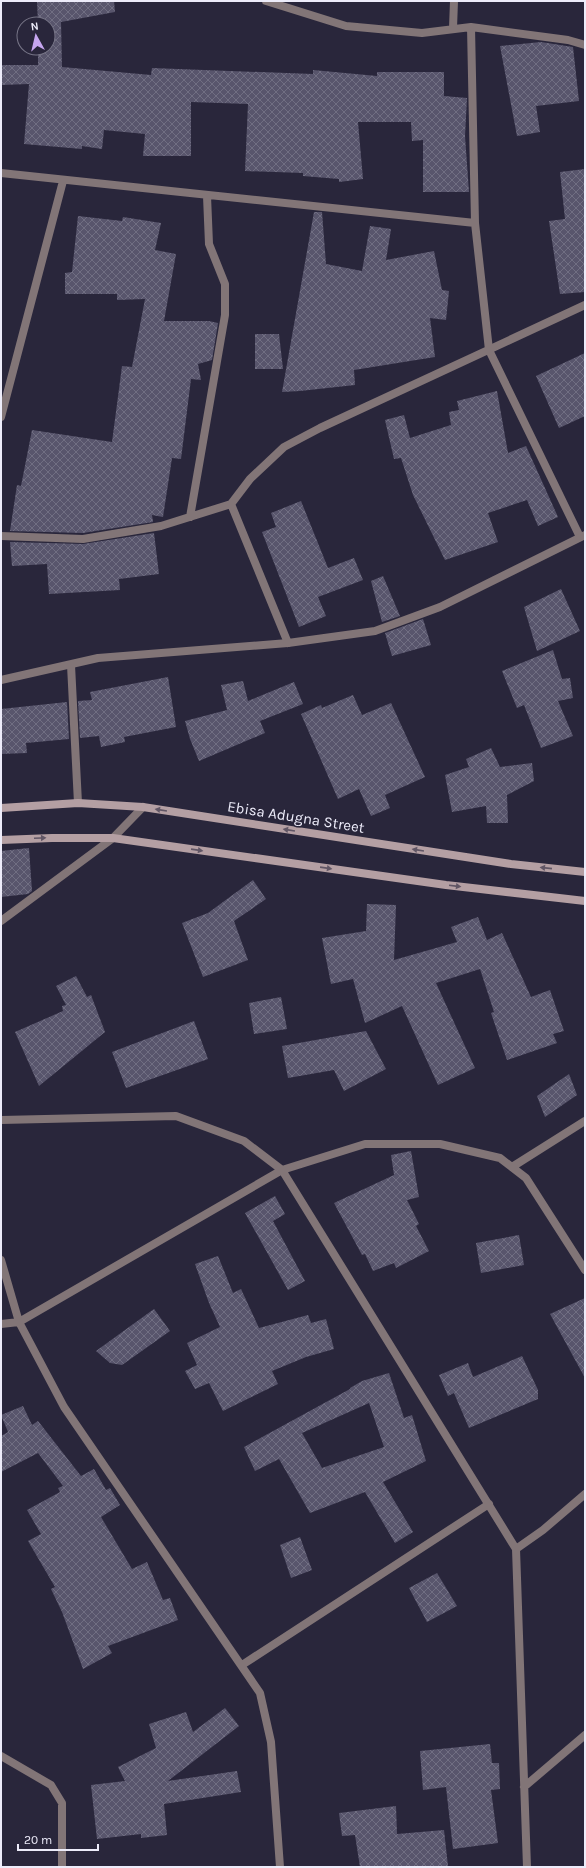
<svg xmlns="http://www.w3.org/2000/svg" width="586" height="1868" font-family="Karla,sans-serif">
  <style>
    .building { fill: url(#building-cross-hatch); fill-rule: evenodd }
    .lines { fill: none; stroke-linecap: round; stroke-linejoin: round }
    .minor { stroke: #827577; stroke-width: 8 }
    .tertiary { stroke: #827577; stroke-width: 8 }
    .secondary { stroke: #b49fa3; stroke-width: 8 }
    .oneway { fill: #615665 }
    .labels { text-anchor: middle; stroke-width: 3; stroke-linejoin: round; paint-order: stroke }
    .street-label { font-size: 15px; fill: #edecfa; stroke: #29263b }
  </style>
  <defs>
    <pattern id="building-cross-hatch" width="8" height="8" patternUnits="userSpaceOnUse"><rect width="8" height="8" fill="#58556c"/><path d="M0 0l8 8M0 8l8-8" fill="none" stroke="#706e82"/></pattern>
  </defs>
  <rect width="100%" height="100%" fill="#29263b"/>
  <path class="building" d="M 37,1 L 114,1 L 115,12 L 61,22 L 62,67 L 151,75 L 152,68 L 313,74 L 313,70 L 377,76 L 377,72 L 444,72 L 444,96 L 467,98 L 465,136 L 469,192 L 423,192 L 423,140 L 412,141 L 411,122 L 358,122 L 363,179 L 339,182 L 339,179 L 303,176 L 303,173 L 245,171 L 248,104 L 191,102 L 191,156 L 143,156 L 145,134 L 104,130 L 102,149 L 82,146 L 82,149 L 24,144 L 29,84 L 1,85 L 1,65 L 38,65 L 38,48 L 48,48 L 48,24 L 38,24 Z
    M 541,42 L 573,47 L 579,101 L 536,106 L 540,132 L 517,136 L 500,46 Z
    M 585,169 L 585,292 L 560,294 L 549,221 L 565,219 L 560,172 Z
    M 314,212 L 322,212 L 326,264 L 362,271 L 370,226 L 391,229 L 386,260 L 434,251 L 442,290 L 449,291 L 446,320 L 430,318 L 435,357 L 354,370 L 355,385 L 300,391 L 282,392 Z
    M 78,216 L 122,221 L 123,217 L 161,223 L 155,250 L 176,254 L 164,321 L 209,321 L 218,323 L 212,360 L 198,364 L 201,380 L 191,379 L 181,459 L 172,458 L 163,517 L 152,515 L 153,522 L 83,533 L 10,531 L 17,485 L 21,486 L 32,430 L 112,442 L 122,366 L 132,367 L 145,299 L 117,300 L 117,294 L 65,294 L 65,273 L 72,272 Z
    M 255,334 L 279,334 L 283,369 L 255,369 Z
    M 585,353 L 585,416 L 559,428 L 536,376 Z
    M 497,391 L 508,453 L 526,446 L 558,517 L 538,526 L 527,500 L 488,513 L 498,542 L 445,560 L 413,495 L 401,458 L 394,459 L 385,420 L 404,415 L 410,438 L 451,425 L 449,412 L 459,410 L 457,401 Z
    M 301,501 L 328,568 L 354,558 L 363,580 L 318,597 L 326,616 L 299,627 L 262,532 L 276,527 L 271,513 Z
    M 154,533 L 159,574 L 119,579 L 120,590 L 49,594 L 47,564 L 12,566 L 10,542 L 83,544 Z
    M 383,576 L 400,616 L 382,622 L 371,581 Z
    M 561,589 L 580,631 L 537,651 L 524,607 Z
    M 423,619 L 431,645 L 392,656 L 385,633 Z
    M 553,650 L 562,679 L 570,678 L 573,698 L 558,701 L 573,736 L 541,748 L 524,705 L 517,708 L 502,671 Z
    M 168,677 L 176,727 L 124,737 L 125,742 L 101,747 L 99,736 L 80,738 L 78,701 L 92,700 L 90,692 Z
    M 243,681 L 248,701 L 294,682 L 303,704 L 260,721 L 265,733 L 199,761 L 190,739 L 185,721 L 227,710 L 221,685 Z
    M 353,695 L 362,715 L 391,703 L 425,777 L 385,795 L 390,808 L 371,816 L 359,789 L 338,799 L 301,714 L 321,705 L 322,708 Z
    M 67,702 L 69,739 L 26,743 L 27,753 L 1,754 L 1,709 Z
    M 491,748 L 500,767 L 532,763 L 534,781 L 507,795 L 508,823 L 487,823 L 486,806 L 452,812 L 445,775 L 469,767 L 466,759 Z
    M 29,848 L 32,891 L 28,894 L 1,897 L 1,851 Z
    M 253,880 L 266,899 L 234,921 L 248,960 L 203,977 L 182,923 L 208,913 Z
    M 367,904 L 396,905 L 394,960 L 457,942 L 451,927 L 478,917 L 487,940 L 502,933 L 531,997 L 550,990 L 564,1031 L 553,1034 L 557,1043 L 507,1060 L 491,1013 L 494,1012 L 480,969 L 436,983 L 475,1068 L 438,1085 L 402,1006 L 365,1023 L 353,979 L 331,984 L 322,938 L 366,931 Z
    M 76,976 L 87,997 L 91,995 L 105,1032 L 39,1086 L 15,1032 L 63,1011 L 62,1006 L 66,1005 L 56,986 Z
    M 281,997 L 287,1029 L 254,1034 L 249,1003 Z
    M 194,1021 L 208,1059 L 126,1088 L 112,1052 Z
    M 366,1031 L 386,1069 L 344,1091 L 334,1070 L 288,1078 L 282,1046 Z
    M 569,1074 L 577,1095 L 545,1117 L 537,1096 Z
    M 411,1151 L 419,1197 L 407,1200 L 419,1224 L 416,1226 L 429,1251 L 396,1268 L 394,1263 L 373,1271 L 365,1254 L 362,1255 L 334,1203 L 394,1175 L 391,1155 Z
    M 275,1196 L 285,1214 L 273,1221 L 305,1281 L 288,1290 L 245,1213 Z
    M 519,1235 L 524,1265 L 481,1273 L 476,1243 Z
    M 218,1256 L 233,1293 L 241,1289 L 259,1328 L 308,1315 L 311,1323 L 326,1319 L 334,1349 L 306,1357 L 272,1371 L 278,1384 L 223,1411 L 209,1383 L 195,1389 L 185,1371 L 197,1365 L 187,1343 L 220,1327 L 209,1303 L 195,1264 Z
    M 585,1298 L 585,1378 L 550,1314 Z
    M 154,1309 L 170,1331 L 122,1365 L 110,1363 L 96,1351 Z
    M 522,1356 L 538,1390 L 538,1399 L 469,1428 L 454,1393 L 448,1396 L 439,1375 L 468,1363 L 473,1377 Z
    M 389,1373 L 404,1418 L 412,1415 L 426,1461 L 383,1482 L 413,1532 L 395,1543 L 365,1492 L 310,1513 L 279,1459 L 255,1471 L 244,1447 L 350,1389 L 350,1388 L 362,1381 ZM 369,1403 L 384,1447 L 322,1468 L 302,1433 Z
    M 23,1406 L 32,1425 L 38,1421 L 81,1476 L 94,1469 L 106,1490 L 110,1488 L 120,1505 L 101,1517 L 132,1569 L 147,1562 L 163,1600 L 170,1598 L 178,1620 L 108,1646 L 112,1653 L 83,1669 L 62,1612 L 51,1589 L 55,1587 L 28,1541 L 41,1534 L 27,1510 L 60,1492 L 58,1488 L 63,1486 L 38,1453 L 1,1472 L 1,1436 L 8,1432 L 1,1415 Z
    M 300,1537 L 312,1570 L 291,1578 L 280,1545 Z
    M 437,1573 L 457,1606 L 427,1622 L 409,1588 Z
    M 225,1708 L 239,1726 L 168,1781 L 237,1771 L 241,1792 L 164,1804 L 167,1835 L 141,1838 L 141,1834 L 97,1839 L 91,1785 L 125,1781 L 118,1767 L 156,1748 L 149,1724 L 186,1712 L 193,1732 Z
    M 490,1744 L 492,1763 L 499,1763 L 500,1789 L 491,1790 L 498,1843 L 453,1849 L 446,1787 L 423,1790 L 420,1751 Z
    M 396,1806 L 397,1834 L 444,1830 L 448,1866 L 360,1867 L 355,1835 L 342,1836 L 339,1813 Z"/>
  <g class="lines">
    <path class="minor" d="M 266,1 L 346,26 L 422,33 L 471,27 L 568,40 L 585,45
      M 471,27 L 475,223 L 489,350 L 580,537
      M 453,28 L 454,1
      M 1,173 L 475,223
      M 1,417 L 63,181
      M 231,504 L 288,643
      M 190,517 L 225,315 L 225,284 L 209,244 L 207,196
      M 1,536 L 83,539 L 161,526 L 231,504 L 250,479 L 284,447 L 320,428 L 585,305
      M 71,665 L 78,803
      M 1,921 L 113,838 L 143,807
      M 1,1120 L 176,1116 L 244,1141 L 282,1170 L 516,1549 L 527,1867
      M 512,1167 L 585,1121
      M 1,1260 L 19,1322 L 64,1407 L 260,1693 L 271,1742 L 280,1867
      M 1,1324 L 19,1322 L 282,1170 L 365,1144 L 440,1144 L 500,1158 L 526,1178 L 585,1270
      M 516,1549 L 543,1530 L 585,1494
      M 242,1665 L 489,1504
      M 1,1756 L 51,1785 L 62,1803 L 62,1867
      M 524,1787 L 585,1735"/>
    <path class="tertiary" d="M 1,680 L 98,658 L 288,643 L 375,631 L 440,607 L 585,535"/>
    <path class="secondary" d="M 1,808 L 78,803 L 143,807 L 511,864 L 585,872
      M 1,840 L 52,838 L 113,838 L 446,885 L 585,901"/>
  </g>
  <defs><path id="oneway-solid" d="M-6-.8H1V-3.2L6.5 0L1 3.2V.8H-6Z"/></defs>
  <g class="oneway">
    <use href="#oneway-solid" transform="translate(161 810) rotate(-171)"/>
    <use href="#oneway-solid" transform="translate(289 830) rotate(-171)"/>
    <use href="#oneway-solid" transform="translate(40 838) rotate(-2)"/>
    <use href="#oneway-solid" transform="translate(197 850) rotate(8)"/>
    <use href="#oneway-solid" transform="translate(418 850) rotate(-171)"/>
    <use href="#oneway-solid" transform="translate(326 868) rotate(8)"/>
    <use href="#oneway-solid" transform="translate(546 868) rotate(-174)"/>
    <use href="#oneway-solid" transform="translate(455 886) rotate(7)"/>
  </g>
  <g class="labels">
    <g class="street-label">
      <text transform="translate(296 817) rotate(9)" y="5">Ebisa Adugna Street</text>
    </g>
  </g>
  <rect width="586" height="1868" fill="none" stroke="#edecfa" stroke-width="4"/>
  <g transform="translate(36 36) rotate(352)"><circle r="19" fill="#29263b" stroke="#777587"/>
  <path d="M0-3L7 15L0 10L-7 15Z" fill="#c6a6f0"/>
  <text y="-6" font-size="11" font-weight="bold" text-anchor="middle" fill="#edecfa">N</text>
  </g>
  <path d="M18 1844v6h80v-6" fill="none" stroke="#edecfa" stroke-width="2"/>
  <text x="24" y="1844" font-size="12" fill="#edecfa" stroke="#29263b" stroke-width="3" paint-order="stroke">20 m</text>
</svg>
